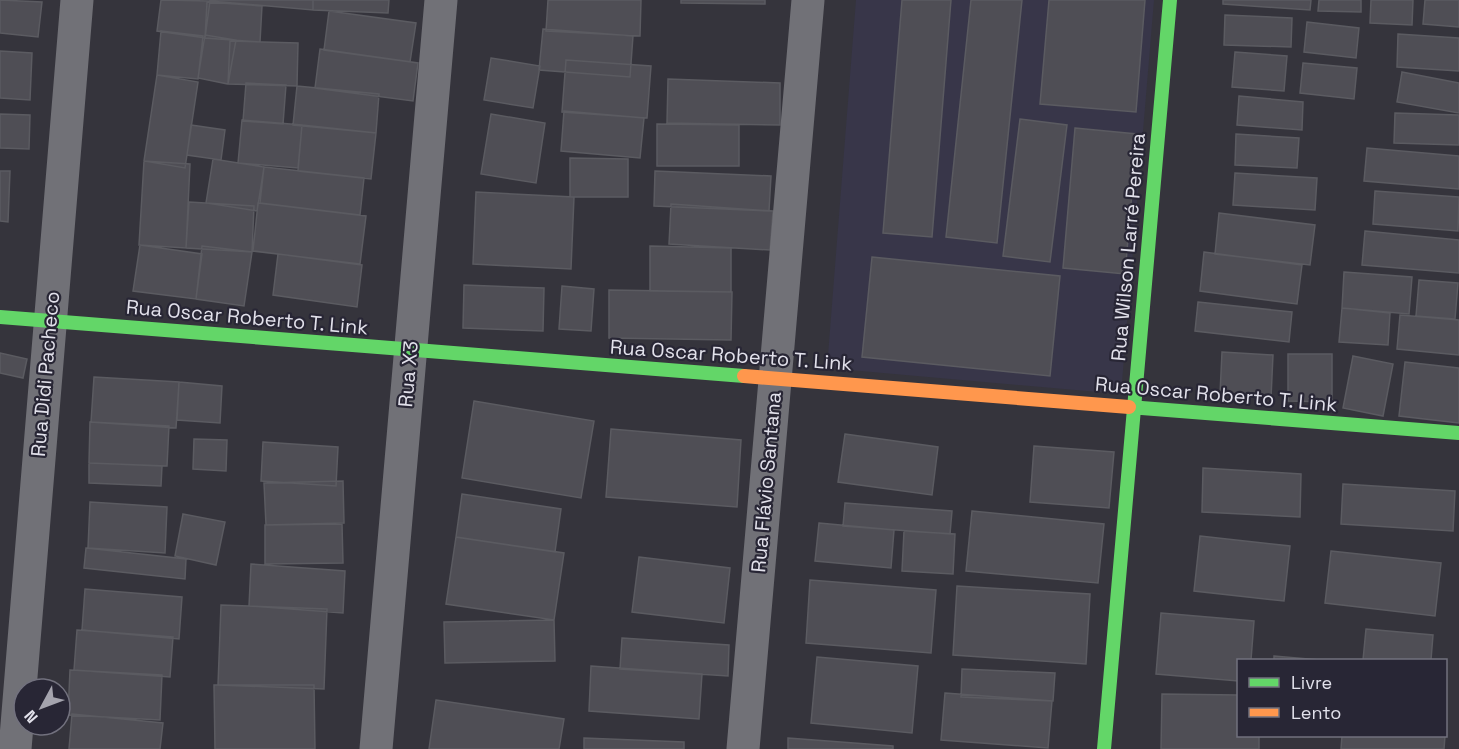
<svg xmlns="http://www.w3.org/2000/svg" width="1459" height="749" font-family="'Space Grotesk',sans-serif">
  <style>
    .built { fill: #383649 }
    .building { fill: #4f4e55; stroke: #5b5b61; stroke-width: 1.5 }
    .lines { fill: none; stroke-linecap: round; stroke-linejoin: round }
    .street { stroke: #717177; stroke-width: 33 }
    .fast { stroke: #63d668; stroke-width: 14 }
    .slow { stroke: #ff974d; stroke-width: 14 }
    .labels { text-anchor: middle; stroke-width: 4.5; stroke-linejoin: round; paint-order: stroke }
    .street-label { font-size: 20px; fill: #e2e1eb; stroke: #282635 }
  </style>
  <rect width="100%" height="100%" fill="#35343c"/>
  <path class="built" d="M 856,0 L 1154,0 L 1121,394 L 827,368 Z"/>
  <path class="building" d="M 0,0 L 42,2 L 38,37 L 0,33 Z
    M 161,0 L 210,1 L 205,38 L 157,31 Z
    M 210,0 L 313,0 L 313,10 L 210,1 Z
    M 313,0 L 389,0 L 388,13 L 313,10 Z
    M 548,0 L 641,0 L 640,36 L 546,31 Z
    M 681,0 L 765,0 L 765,4 L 681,3 Z
    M 902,0 L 951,0 L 932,237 L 883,233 Z
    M 971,0 L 1022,0 L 997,243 L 946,237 Z
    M 1049,0 L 1145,0 L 1136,112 L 1040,104 Z
    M 1223,0 L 1311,0 L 1310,10 L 1223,4 Z
    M 1319,0 L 1361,0 L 1361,12 L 1318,11 Z
    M 1371,0 L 1413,0 L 1412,25 L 1370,23 Z
    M 1425,0 L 1459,0 L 1459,27 L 1423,24 Z
    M 207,2 L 262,6 L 260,42 L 205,38 Z
    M 329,11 L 416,23 L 410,62 L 324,50 Z
    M 1225,15 L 1292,18 L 1291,47 L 1224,45 Z
    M 1307,22 L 1359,28 L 1356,58 L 1304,52 Z
    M 543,29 L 633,36 L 630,77 L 539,70 Z
    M 161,31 L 203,36 L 198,79 L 157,75 Z
    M 1398,34 L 1459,38 L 1459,71 L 1397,67 Z
    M 205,35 L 236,40 L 228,84 L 198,78 Z
    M 230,41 L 298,43 L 297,86 L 228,84 Z
    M 320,49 L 418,63 L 413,101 L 315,88 Z
    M 0,51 L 32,53 L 30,100 L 0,98 Z
    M 1235,52 L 1287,56 L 1284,91 L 1232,87 Z
    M 491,58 L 540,66 L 533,108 L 484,100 Z
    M 566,60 L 651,66 L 647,118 L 562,112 Z
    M 1303,63 L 1357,68 L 1354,99 L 1300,93 Z
    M 1402,72 L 1459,83 L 1459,113 L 1397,102 Z
    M 157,75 L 198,82 L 185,168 L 144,161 Z
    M 668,79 L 780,83 L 780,125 L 667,123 Z
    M 246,83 L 286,85 L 283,124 L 243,121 Z
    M 297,86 L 379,94 L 376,133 L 293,125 Z
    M 1239,96 L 1303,102 L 1302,130 L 1237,125 Z
    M 564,111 L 644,118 L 640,158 L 561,151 Z
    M 1395,113 L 1459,115 L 1459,145 L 1394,143 Z
    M 0,114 L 30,115 L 29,149 L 0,148 Z
    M 491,114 L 545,123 L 536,183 L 481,174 Z
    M 1020,119 L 1067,125 L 1050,262 L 1003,256 Z
    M 242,120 L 302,125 L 298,168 L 238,163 Z
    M 657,124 L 739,125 L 739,166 L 657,166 Z
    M 191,125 L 225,130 L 221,160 L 187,155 Z
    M 302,125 L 376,133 L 371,179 L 298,171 Z
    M 1075,128 L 1137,134 L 1125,274 L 1063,268 Z
    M 1236,134 L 1299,138 L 1297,168 L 1235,165 Z
    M 1367,148 L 1459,156 L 1459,189 L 1364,181 Z
    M 570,158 L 628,159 L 628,197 L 570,197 Z
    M 213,159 L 264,167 L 257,211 L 206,203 Z
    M 144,161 L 190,164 L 186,248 L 139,245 Z
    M 264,167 L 364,178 L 360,215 L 260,203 Z
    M 0,171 L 10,171 L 8,222 L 0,221 Z
    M 655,171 L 771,176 L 769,211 L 654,206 Z
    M 1235,173 L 1317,178 L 1315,210 L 1233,205 Z
    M 1375,191 L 1459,197 L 1458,231 L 1373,224 Z
    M 476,192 L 574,197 L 571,269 L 473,264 Z
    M 189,202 L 254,206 L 252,252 L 186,248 Z
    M 258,203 L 366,216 L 360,264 L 253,251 Z
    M 671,204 L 773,211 L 770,250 L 669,244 Z
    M 1219,213 L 1315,225 L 1310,265 L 1215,254 Z
    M 1365,231 L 1459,240 L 1459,273 L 1362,265 Z
    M 140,245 L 202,254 L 196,299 L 133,291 Z
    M 202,246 L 252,252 L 244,306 L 196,299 Z
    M 650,246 L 731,248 L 731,292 L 650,291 Z
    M 1204,252 L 1302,265 L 1297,304 L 1200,291 Z
    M 278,254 L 362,265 L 357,307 L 273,295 Z
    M 872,257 L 1060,276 L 1050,376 L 862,357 Z
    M 1344,272 L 1412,277 L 1409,314 L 1342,308 Z
    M 1419,280 L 1458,283 L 1455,319 L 1416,316 Z
    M 464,285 L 544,288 L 543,331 L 463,328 Z
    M 562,286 L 594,289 L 591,331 L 559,329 Z
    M 609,290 L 732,292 L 731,340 L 609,338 Z
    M 1198,302 L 1292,312 L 1289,342 L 1195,331 Z
    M 1342,308 L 1390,313 L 1388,345 L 1339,342 Z
    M 1400,315 L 1459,320 L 1459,355 L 1397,349 Z
    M 1222,352 L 1273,355 L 1271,398 L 1220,394 Z
    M 0,353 L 27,359 L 23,378 L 0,373 Z
    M 1288,354 L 1332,354 L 1332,402 L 1288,401 Z
    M 1353,356 L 1393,364 L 1383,416 L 1343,408 Z
    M 1405,362 L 1459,368 L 1459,423 L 1399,416 Z
    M 94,377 L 179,382 L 176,428 L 91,422 Z
    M 179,382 L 222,386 L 220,423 L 177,420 Z
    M 474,401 L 594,421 L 581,498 L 462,478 Z
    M 90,422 L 169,426 L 167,466 L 89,463 Z
    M 611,429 L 741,440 L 737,507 L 606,497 Z
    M 845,434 L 938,447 L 932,495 L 838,482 Z
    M 194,439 L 227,440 L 226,471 L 193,469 Z
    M 263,442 L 338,447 L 336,486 L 261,481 Z
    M 1034,446 L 1114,452 L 1109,508 L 1030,502 Z
    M 89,463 L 162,466 L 161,486 L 89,483 Z
    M 1203,468 L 1301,474 L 1300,517 L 1202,512 Z
    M 343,481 L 344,523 L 266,525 L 264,483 Z
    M 1343,484 L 1455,491 L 1453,531 L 1341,524 Z
    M 462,494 L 561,509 L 555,552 L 456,537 Z
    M 90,502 L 167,507 L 165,553 L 88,548 Z
    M 845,503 L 952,511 L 950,534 L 843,526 Z
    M 972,511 L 1104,524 L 1098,583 L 966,571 Z
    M 183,514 L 225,522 L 216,565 L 175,556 Z
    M 819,523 L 894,530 L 891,568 L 815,561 Z
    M 342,524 L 343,563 L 265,564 L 265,525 Z
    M 904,531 L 955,534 L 953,574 L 902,571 Z
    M 1200,536 L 1290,546 L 1284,601 L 1194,591 Z
    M 456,537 L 564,553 L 554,620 L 446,604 Z
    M 86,548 L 186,559 L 185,579 L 84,568 Z
    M 1331,551 L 1441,563 L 1435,616 L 1325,603 Z
    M 639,557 L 730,568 L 724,623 L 632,612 Z
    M 251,564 L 345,571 L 343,613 L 249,606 Z
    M 810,580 L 936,590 L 931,653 L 806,643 Z
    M 957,586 L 1090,594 L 1086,664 L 953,655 Z
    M 85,589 L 182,597 L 179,639 L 82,630 Z
    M 221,605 L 327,609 L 324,689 L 218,685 Z
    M 1161,613 L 1254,621 L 1251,660 L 1238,660 L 1238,681 L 1156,674 Z
    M 554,620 L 555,661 L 445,663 L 444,622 Z
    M 1366,629 L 1433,635 L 1431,660 L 1363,660 Z
    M 77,630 L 173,637 L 170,677 L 74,670 Z
    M 622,638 L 729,645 L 728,676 L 620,669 Z
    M 1274,656 L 1320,660 L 1274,660 Z
    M 817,657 L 918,666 L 912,733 L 811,723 Z
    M 591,666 L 702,674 L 699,719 L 589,711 Z
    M 962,669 L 1055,673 L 1053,701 L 961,697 Z
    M 70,670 L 162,675 L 160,720 L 68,715 Z
    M 214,685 L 314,685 L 315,749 L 215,749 Z
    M 945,693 L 1052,701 L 1048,748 L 941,740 Z
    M 1162,694 L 1238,695 L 1238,736 L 1259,736 L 1259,749 L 1161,749 Z
    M 436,700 L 564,719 L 559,749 L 429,749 Z
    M 72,714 L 163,723 L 160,749 L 69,749 Z
    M 1342,736 L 1445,736 L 1444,749 L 1341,749 Z
    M 584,738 L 684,742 L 684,749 L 584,749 Z
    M 788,738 L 893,746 L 893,749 L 788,749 Z"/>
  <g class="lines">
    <path class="street" d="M 15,749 L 77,0
      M 376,749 L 441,0
      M 743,749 L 808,0"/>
    <path class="fast" d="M 0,317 L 744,376
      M 1129,407 L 1459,433
      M 1104,749 L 1170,0"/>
    <path class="slow" d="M 744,376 L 1129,407"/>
  </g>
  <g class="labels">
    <g class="street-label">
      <text transform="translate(1128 247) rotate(-85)" y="7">Rua Wilson Larré Pereira</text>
      <text transform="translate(247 317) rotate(5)" y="7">Rua Oscar Roberto T. Link</text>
      <text transform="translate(731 355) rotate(4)" y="7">Rua Oscar Roberto T. Link</text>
      <text transform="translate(45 374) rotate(-85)" y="7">Rua Didi Pacheco</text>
      <text transform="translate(408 374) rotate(-85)" y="7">Rua X3</text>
      <text transform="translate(1216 394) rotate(5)" y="7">Rua Oscar Roberto T. Link</text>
      <text transform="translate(766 482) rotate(-85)" y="7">Rua Flávio Santana</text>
    </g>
  </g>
  <rect x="1237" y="659" width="210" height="78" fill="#282635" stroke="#72717e" stroke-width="1.5"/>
  <rect x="1249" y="678" width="30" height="9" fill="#63d668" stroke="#72717e" stroke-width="1.5"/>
  <text x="1291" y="689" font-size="18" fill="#e2e1eb">Livre</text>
  <rect x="1249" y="708" width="30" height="9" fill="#ff974d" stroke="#72717e" stroke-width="1.5"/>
  <text x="1291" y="719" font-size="18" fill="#e2e1eb">Lento</text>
  <g transform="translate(42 707) rotate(229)"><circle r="28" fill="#282635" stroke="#72717e" stroke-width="1.5"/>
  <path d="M0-4.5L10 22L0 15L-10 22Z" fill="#a5a4ae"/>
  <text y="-9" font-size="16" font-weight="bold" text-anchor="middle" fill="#e2e1eb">N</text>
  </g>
</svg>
